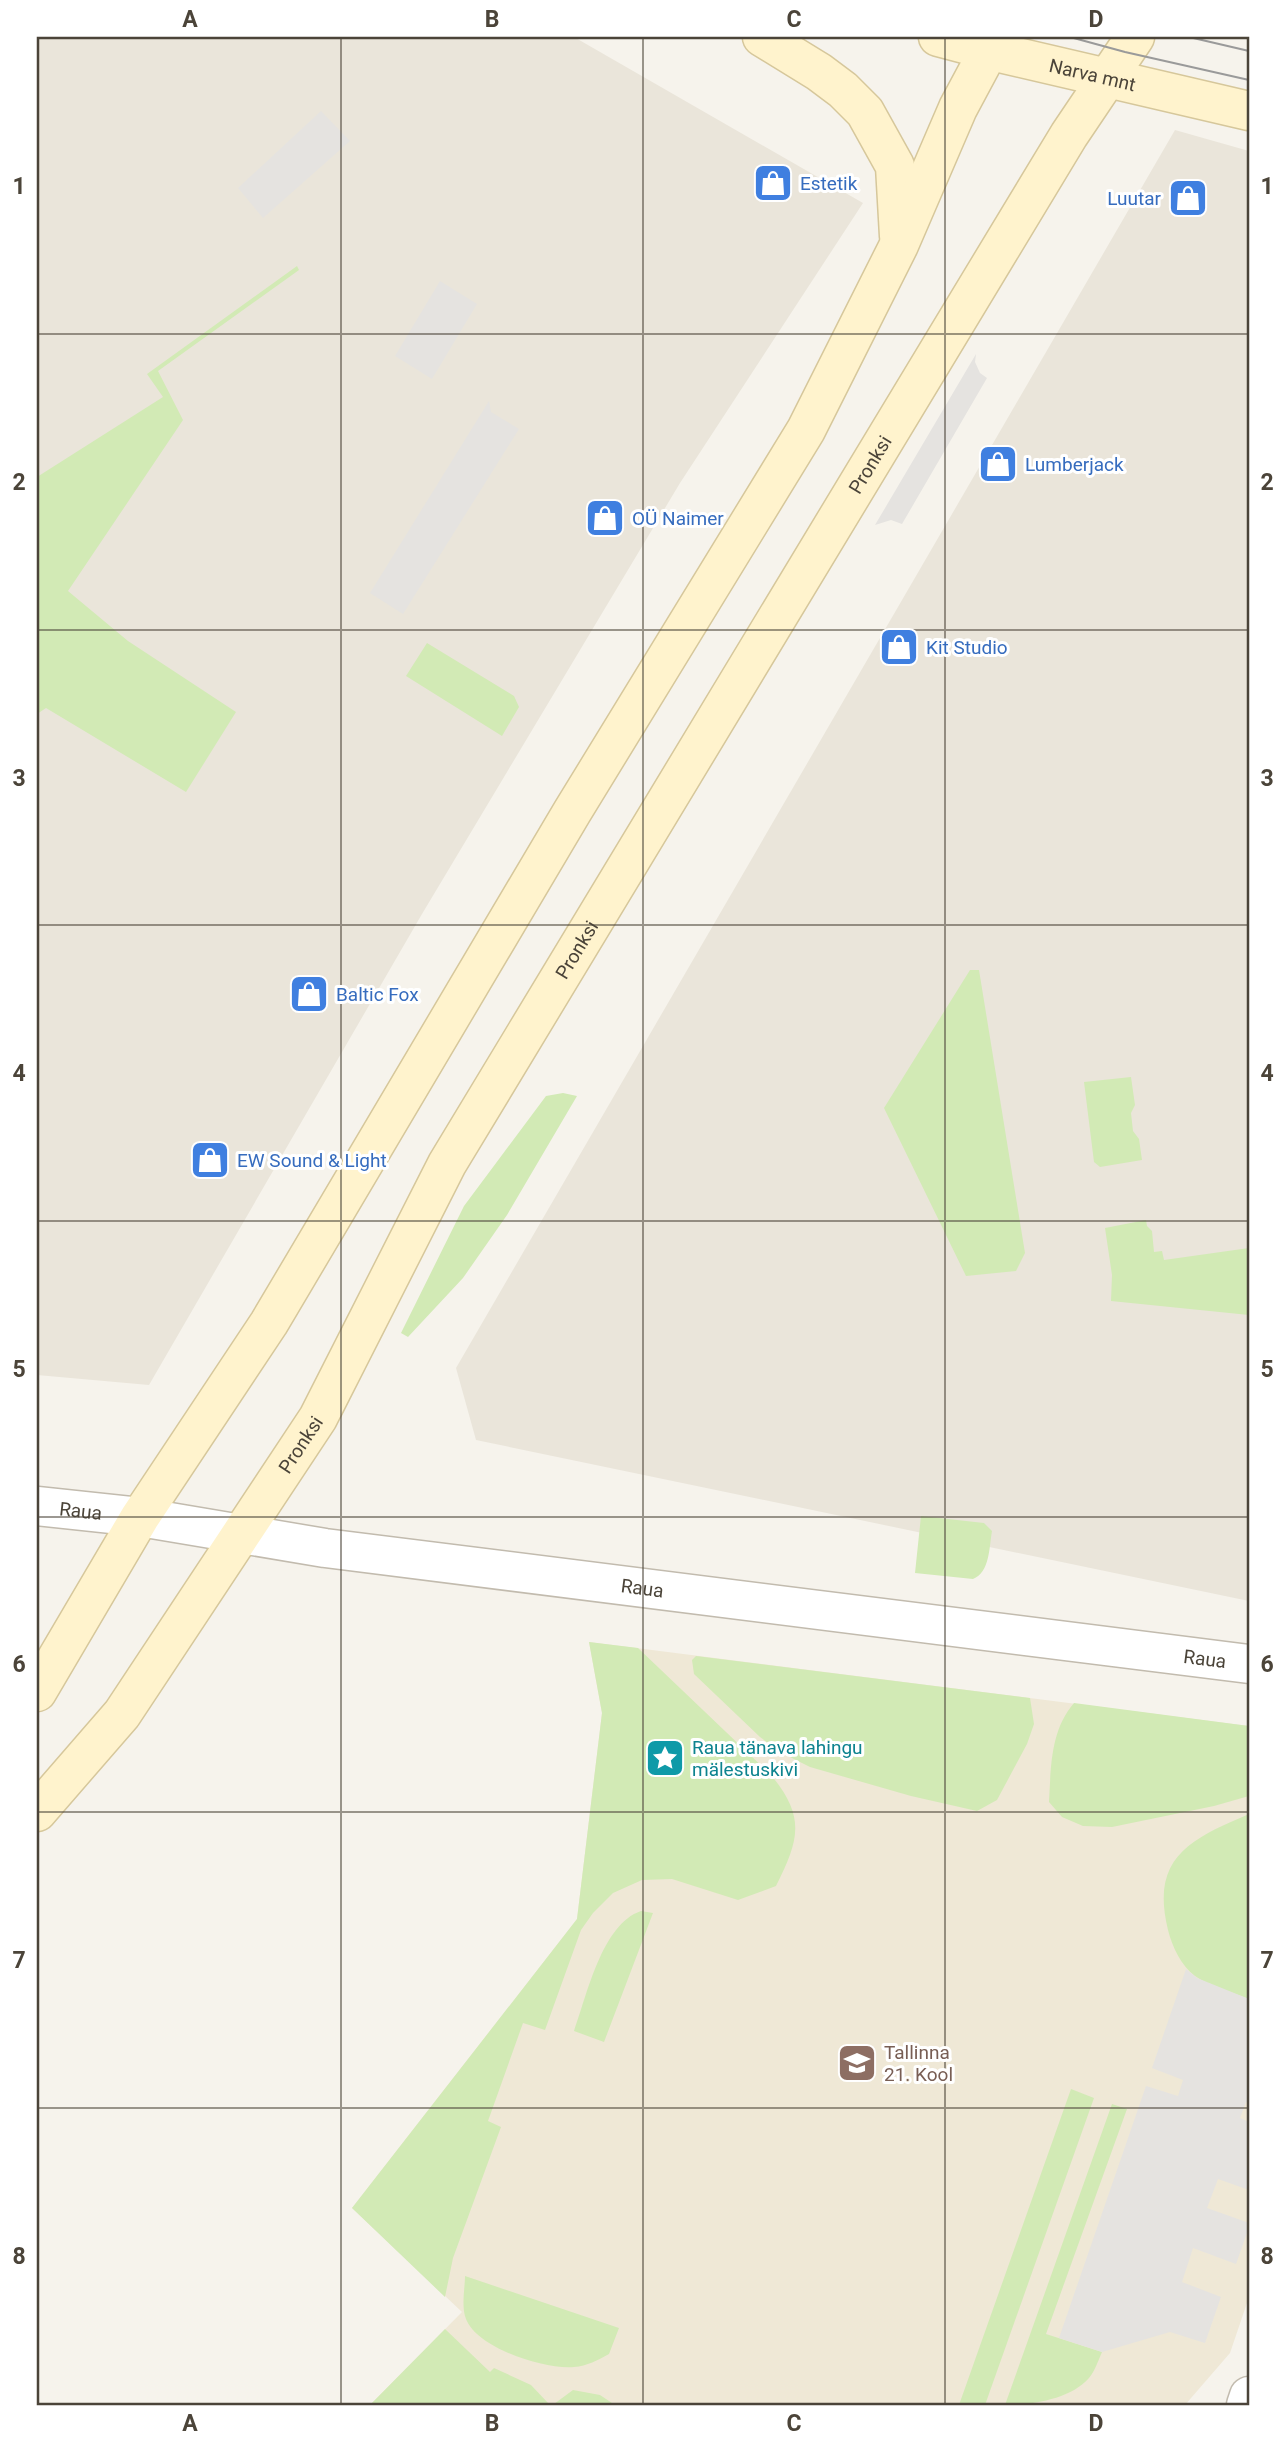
<svg xmlns="http://www.w3.org/2000/svg" width="1286" height="2442" font-family="Roboto,sans-serif">
  <style>
    .residential { fill: #eae5da }
    .education { fill: #efe8d6 }
    .green { fill: #d2eab5 }
    .parking { fill: #e5e3e0 }
    .lines { fill: none; stroke-linecap: round; stroke-linejoin: round }
    .minor-casing { stroke: #c2bbae; stroke-width: 41 }
    .tertiary-casing { stroke: #c2bbae; stroke-width: 41 }
    .secondary-casing { stroke: #d6c79b; stroke-width: 41 }
    .minor { stroke: #fff; stroke-width: 38 }
    .tertiary { stroke: #fff; stroke-width: 38 }
    .secondary { stroke: #fff3cd; stroke-width: 38 }
    .tram { stroke: #9a9a9a; stroke-width: 2 }
    .grid { fill: none; stroke: #4b4439; stroke-width: 2; stroke-opacity: 0.55 }
    .labels { text-anchor: middle; stroke-width: 6; stroke-linejoin: round; paint-order: stroke }
    .street-label { font-size: 19px; fill: #4b4439; stroke: #fff }
    .shop-label { font-size: 19px; fill: #366cbe; stroke: #fff; text-anchor: start }
    .culture-label { font-size: 19px; fill: #0d838f; stroke: #fff; text-anchor: start }
    .education-label { font-size: 19px; fill: #785e54; stroke: #fff; text-anchor: start }
    .neatline { fill: none; stroke: #4b4439; stroke-width: 2.5 }
    .grid-label { font-size: 23px; text-anchor: middle; font-weight: bold; fill: #4b4439 }
  </style>
  <rect width="100%" height="100%" fill="#f6f3ec"/>
  <path class="residential" d="M 37,37 L 574,37 L 863,203 L 680,483 L 422,914 L 149,1385 L 37,1375 Z
    M 1175,130 L 1249,151 L 1249,1601 L 476,1440 L 456,1368 Z"/>
  <path class="education" d="M 589,1642 L 1249,1726 L 1249,2297 L 1230,2353 L 1185,2405 L 370,2405 L 462,2312 L 352,2208 L 577,1919 L 602,1713 Z"/>
  <path class="green" d="M 297,266 L 299,270 L 158,371 L 183,420 L 68,591 L 128,641 L 236,712 L 186,792 L 46,708 L 37,714 L 37,477 L 163,397 L 147,374 Z
    M 427,643 L 514,696 L 519,707 L 502,736 L 406,676 Z
    M 970,970 L 979,970 L 1025,1253 L 1016,1271 L 966,1276 L 884,1108 Z
    M 1131,1077 L 1135,1105 L 1131,1113 L 1133,1131 L 1139,1139 L 1142,1160 L 1100,1167 L 1094,1162 L 1084,1082 Z
    M 563,1093 L 577,1096 L 507,1215 L 463,1278 L 408,1337 L 401,1333 L 464,1206 L 546,1096 Z
    M 1146,1220 L 1147,1226 L 1152,1231 L 1154,1252 L 1162,1251 L 1164,1260 L 1249,1248 L 1249,1315 L 1111,1301 L 1112,1275 L 1105,1228 Z
    M 921,1516 L 984,1523 L 992,1531 C 989,1548 990,1572 973,1579 L 915,1573 Z
    M 589,1642 L 638,1648 L 771,1775 C 806,1817 799,1840 776,1886 L 738,1900 L 672,1879 L 642,1880 L 613,1893 L 593,1913 L 581,1930 L 545,2030 L 523,2023 L 488,2121 L 501,2127 L 453,2258 L 445,2297 L 352,2208 L 577,1919 L 602,1713 Z
    M 696,1656 L 1030,1698 L 1034,1724 L 1027,1744 L 997,1800 L 977,1811 L 911,1796 L 810,1767 L 778,1751 L 760,1737 L 694,1674 L 692,1660 Z
    M 1074,1703 L 1249,1726 L 1249,1796 L 1214,1806 L 1112,1827 L 1083,1826 L 1062,1817 L 1049,1802 C 1051,1768 1050,1731 1074,1703 Z
    M 1249,1814 L 1249,1999 C 1232,1992 1210,1987 1195,1976 C 1181,1966 1172,1946 1168,1930 C 1150,1857 1191,1839 1249,1814 Z
    M 641,1911 L 653,1913 L 604,2042 L 574,2031 C 587,1995 602,1924 641,1911 Z
    M 1071,2089 L 1094,2098 L 985,2405 L 959,2405 Z
    M 1112,2104 L 1127,2109 L 1046,2334 L 1102,2352 C 1098,2361 1095,2371 1089,2378 C 1071,2399 1032,2405 1005,2405 Z
    M 465,2276 L 619,2328 L 609,2354 C 598,2360 587,2366 574,2367 C 545,2370 477,2348 466,2319 C 461,2307 465,2288 465,2276 Z
    M 445,2329 L 490,2372 L 494,2368 L 531,2385 L 549,2404 L 554,2404 L 573,2390 L 600,2395 L 615,2405 L 370,2405 Z"/>
  <path class="parking" d="M 321,111 L 350,141 L 263,218 L 238,188 Z
    M 440,281 L 477,304 L 432,379 L 395,356 Z
    M 976,354 L 975,362 L 980,373 L 987,378 L 902,524 L 891,520 L 875,525 Z
    M 489,401 L 491,412 L 519,429 L 403,614 L 370,593 Z
    M 1186,1969 L 1197,1978 L 1249,1999 L 1249,2103 L 1246,2102 L 1240,2118 L 1249,2122 L 1249,2190 L 1218,2179 L 1207,2208 L 1249,2223 L 1249,2227 L 1236,2264 L 1193,2248 L 1182,2282 L 1221,2297 L 1205,2343 L 1170,2332 L 1102,2352 L 1059,2338 L 1146,2086 L 1178,2096 L 1183,2080 L 1152,2068 Z"/>
  <g class="lines">
    <g class="minor-casing">
      <path id="minor" d="M 1246,2405 L 1249,2396"/>
    </g>
    <g class="tertiary-casing">
      <g id="tertiary">
        <path id="s1" d="M 37,1506 L 140,1517 L 325,1548 L 1249,1664"/>
      </g>
    </g>
    <g class="secondary-casing">
      <g id="secondary">
        <path d="M 762,37 L 819,72 L 843,90 L 865,112 L 895,166 L 899,236"/>
        <path id="s2" d="M 938,37 L 987,50 L 1249,111"/>
        <path d="M 37,1692 L 140,1517 L 269,1323 L 572,812 L 806,430 L 899,245 L 958,108 L 996,37"/>
        <path id="s3" d="M 37,1812 L 122,1714 L 318,1418 L 447,1164 L 1069,135 L 1135,37"/>
      </g>
    </g>
    <use href="#minor" class="minor"/>
    <use href="#tertiary" class="tertiary"/>
    <use href="#secondary" class="secondary"/>
    <path class="tram" d="M 1070,37 L 1125,52 L 1249,80
      M 1189,37 L 1249,51"/>
  </g>
  <path class="grid" d="M 341,37 L 341,2405M 643,37 L 643,2405M 945,37 L 945,2405M 37,334 L 1249,334M 37,630 L 1249,630M 37,925 L 1249,925M 37,1221 L 1249,1221M 37,1517 L 1249,1517M 37,1812 L 1249,1812M 37,2108 L 1249,2108"/>
  <defs>
    <g id="shop-square" transform="scale(2.0125)"><rect x="-9" y="-9" width="18" height="18" rx="4" fill="#3f7fe0" stroke="#fff"/><path d="M-5-2.5h2.3a2.7 3.5 0 0 1 5.4 0H5L5.5 6h-11ZM-1.5-2.5h3a1.5 2.3 0 0 0-3 0Z" fill="#fff"/></g>
    <g id="sight-square" transform="scale(2.0125)"><rect x="-9" y="-9" width="18" height="18" rx="4" fill="#0f9aa8" stroke="#fff"/><path d="M0-6L1.8-2.2L6-1.7L2.9 1.2L3.7 5.4L0 3.3L-3.7 5.4L-2.9 1.2L-6-1.7L-1.8-2.2Z" fill="#fff"/></g>
    <g id="school-square" transform="scale(2.0125)"><rect x="-9" y="-9" width="18" height="18" rx="4" fill="#8d6e63" stroke="#fff"/><path d="M0-5L7-2L0 1L-7-2ZM-4 1L0 2.5L4 1V4Q0 6-4 4Z" fill="#fff"/></g>
  </defs>
  <g fill-rule="evenodd">
    <use href="#shop-square" x="773" y="183"/>
    <use href="#shop-square" x="1188" y="198"/>
    <use href="#shop-square" x="998" y="464"/>
    <use href="#shop-square" x="605" y="518"/>
    <use href="#shop-square" x="899" y="647"/>
    <use href="#shop-square" x="309" y="994"/>
    <use href="#shop-square" x="210" y="1160"/>
    <use href="#sight-square" x="665" y="1758"/>
    <use href="#school-square" x="857" y="2063"/>
  </g>
  <g class="labels">
    <g class="street-label">
      <text dy="7" stroke="none"><textPath href="#s2" startOffset="159">Narva mnt</textPath></text>
      <text dy="7" stroke="none"><textPath href="#s3" startOffset="1587">Pronksi</textPath></text>
      <text dy="7" stroke="none"><textPath href="#s3" startOffset="1020">Pronksi</textPath></text>
      <text dy="7" stroke="none"><textPath href="#s3" startOffset="453">Pronksi</textPath></text>
      <text dy="7" stroke="none"><textPath href="#s1" startOffset="44">Raua</textPath></text>
      <text dy="7" stroke="none"><textPath href="#s1" startOffset="611">Raua</textPath></text>
      <text dy="7" stroke="none"><textPath href="#s1" startOffset="1178">Raua</textPath></text>
    </g>
    <g class="shop-label">
      <text x="800" y="190">Estetik</text>
      <text x="1161" y="205" text-anchor="end">Luutar</text>
      <text x="1025" y="471">Lumberjack</text>
      <text x="632" y="525">OÜ Naimer</text>
      <text x="926" y="654">Kit Studio</text>
      <text x="336" y="1001">Baltic Fox</text>
      <text x="237" y="1167">EW Sound &amp; Light</text>
    </g>
    <g class="culture-label">
      <text x="692" y="1754">Raua tänava lahingu<tspan x="692" dy="22">mälestuskivi</tspan></text>
    </g>
    <g class="education-label">
      <text x="884" y="2059">Tallinna<tspan x="884" dy="22">21. Kool</tspan></text>
    </g>
  </g>
  <rect width="1286" height="2442" fill="none" stroke="#ffffff" stroke-width="77"/>
  <rect x="38" y="38" width="1210" height="2366" class="neatline"/>
  <g class="grid-label">
    <text x="190" y="27">A</text>
    <text x="492" y="27">B</text>
    <text x="794" y="27">C</text>
    <text x="1096" y="27">D</text>
    <text x="19" y="194">1</text>
    <text x="1267" y="194">1</text>
    <text x="19" y="490">2</text>
    <text x="1267" y="490">2</text>
    <text x="19" y="786">3</text>
    <text x="1267" y="786">3</text>
    <text x="19" y="1081">4</text>
    <text x="1267" y="1081">4</text>
    <text x="19" y="1377">5</text>
    <text x="1267" y="1377">5</text>
    <text x="19" y="1672">6</text>
    <text x="1267" y="1672">6</text>
    <text x="19" y="1968">7</text>
    <text x="1267" y="1968">7</text>
    <text x="19" y="2264">8</text>
    <text x="1267" y="2264">8</text>
    <text x="190" y="2431">A</text>
    <text x="492" y="2431">B</text>
    <text x="794" y="2431">C</text>
    <text x="1096" y="2431">D</text>
  </g>
</svg>
